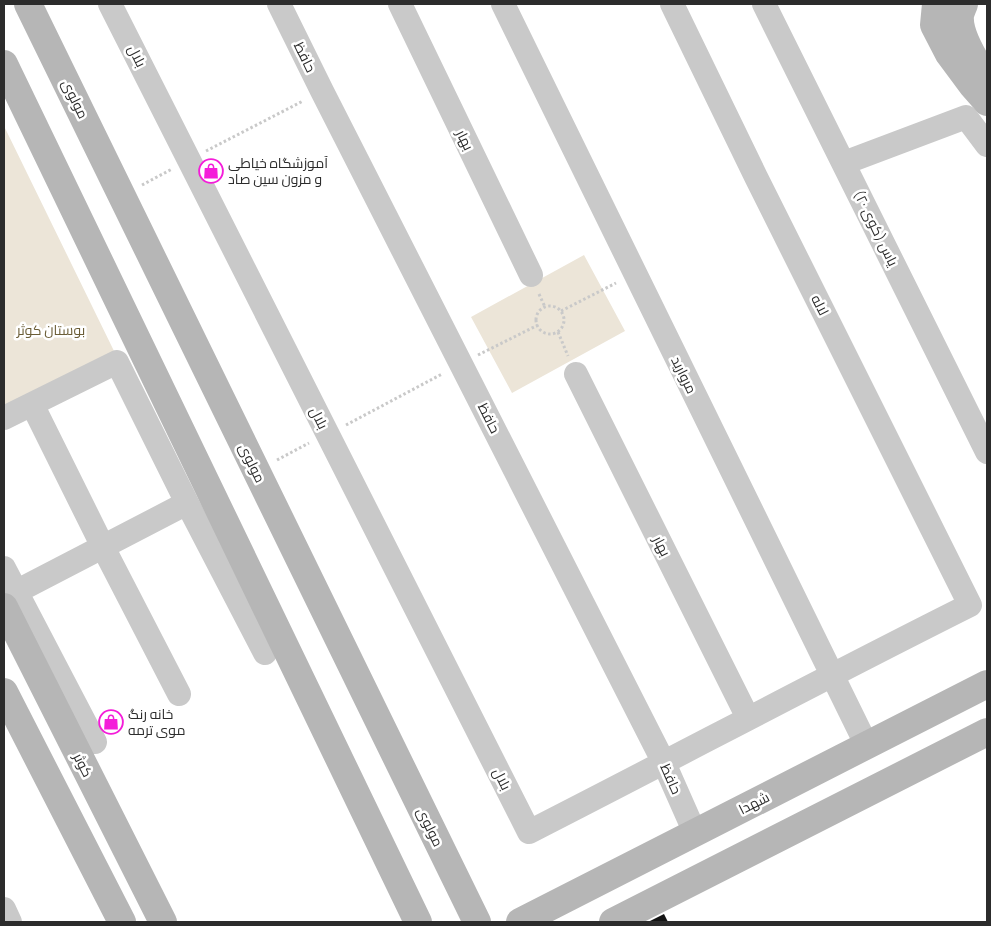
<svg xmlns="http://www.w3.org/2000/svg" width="991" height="926" font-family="Manrope,Cairo,sans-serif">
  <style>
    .green { fill: #ece5d8 }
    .building { fill: #131313 }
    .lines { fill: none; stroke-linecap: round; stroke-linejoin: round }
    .path { stroke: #c9c9c9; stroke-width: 3; stroke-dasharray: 2.5 2.5; stroke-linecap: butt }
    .street { stroke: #c9c9c9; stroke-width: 24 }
    .secondary { stroke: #b6b6b6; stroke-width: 28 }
    .labels { text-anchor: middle; stroke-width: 5; stroke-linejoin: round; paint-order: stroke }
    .street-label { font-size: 14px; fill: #2c2c2c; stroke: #fff }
    .poi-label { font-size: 14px; fill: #2c2c2c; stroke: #fff; text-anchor: start }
    .park-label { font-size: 14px; fill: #6b5d36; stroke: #fff }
  </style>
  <rect width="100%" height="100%" fill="#fff"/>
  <path class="green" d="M 4,126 L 114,351 L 4,407 Z
    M 584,255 L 625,331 L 512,393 L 471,317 Z"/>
  <path class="building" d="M 664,914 L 668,922 L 648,922 Z"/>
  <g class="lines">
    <path class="path" d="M 206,151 L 303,101
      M 142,185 L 172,169
      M 539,294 L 545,307
      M536 320a14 14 0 1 1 28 0a14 14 0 1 1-28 0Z
      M 561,311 L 616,283
      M 558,332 L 568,356
      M 478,355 L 538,325
      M 346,425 L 442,374
      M 277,460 L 309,443"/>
    <path class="street" d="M 110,4 L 529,832 C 676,757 822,679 970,605 L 756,177 L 672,4
      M 279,4 L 322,91 L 664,763 L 695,833
      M 400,4 L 531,275
      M 503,4 L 867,746
      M 764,4 L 987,452
      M 844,163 L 966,117 L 987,145
      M 576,374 L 748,718
      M 32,404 L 103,547 L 179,694
      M 4,418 L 117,362 L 187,503 L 265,653
      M 4,568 L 95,742
      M 4,598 L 187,503
      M 4,909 L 10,922"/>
    <path class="secondary" d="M 28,4 L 477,922
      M 936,4 L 934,25 L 949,54 L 972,85 L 987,102
      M 964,4 C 963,7 961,11 960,15 C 958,34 977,64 987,79
      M 4,64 L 418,922
      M 4,607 L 163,922
      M 4,692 L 122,922
      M 520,922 L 987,684
      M 613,922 L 987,732"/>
  </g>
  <defs>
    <g id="shop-ring" transform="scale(1.25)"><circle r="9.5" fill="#fff" stroke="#f41dd9" stroke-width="1.5"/><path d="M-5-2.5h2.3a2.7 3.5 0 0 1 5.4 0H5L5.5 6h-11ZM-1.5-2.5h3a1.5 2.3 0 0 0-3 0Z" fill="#f41dd9"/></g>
  </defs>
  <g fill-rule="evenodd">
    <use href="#shop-ring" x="211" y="171"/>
    <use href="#shop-ring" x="111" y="722"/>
  </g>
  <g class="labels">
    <g class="street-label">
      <text transform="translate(137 56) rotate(63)" y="5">بلال</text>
      <text transform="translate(305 57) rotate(64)" y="5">حافظ</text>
      <text transform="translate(75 99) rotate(64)" y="5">مولوی</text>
      <text transform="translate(465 140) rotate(64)" y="5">بهار</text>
      <text transform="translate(876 228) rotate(64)" y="5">یاس (کوی ۲۰)</text>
      <text transform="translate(820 305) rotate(63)" y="5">لاله</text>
      <text transform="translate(684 375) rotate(64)" y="5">مروارید</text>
      <text transform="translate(319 418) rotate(63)" y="5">بلال</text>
      <text transform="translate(489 418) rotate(63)" y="5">حافظ</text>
      <text transform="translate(252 463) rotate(64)" y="5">مولوی</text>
      <text transform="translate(662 546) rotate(63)" y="5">بهار</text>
      <text transform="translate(83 765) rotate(63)" y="5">کوثر</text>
      <text transform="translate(502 779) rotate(63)" y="5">بلال</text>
      <text transform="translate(671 779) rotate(66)" y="5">حافظ</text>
      <text transform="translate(754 803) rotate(-27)" y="5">شهدا</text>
      <text transform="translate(430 827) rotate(64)" y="5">مولوی</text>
    </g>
    <g class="poi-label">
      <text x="228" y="168">آموزشگاه خیاطی<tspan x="228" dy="16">و مزون سین صاد</tspan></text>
      <text x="128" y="719">خانه رنگ<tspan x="128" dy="16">موی ترمه</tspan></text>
    </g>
    <g class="park-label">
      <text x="51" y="335">بوستان کوثر</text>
    </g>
  </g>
  <rect width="991" height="926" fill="none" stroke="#2c2c2c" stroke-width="10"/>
</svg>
